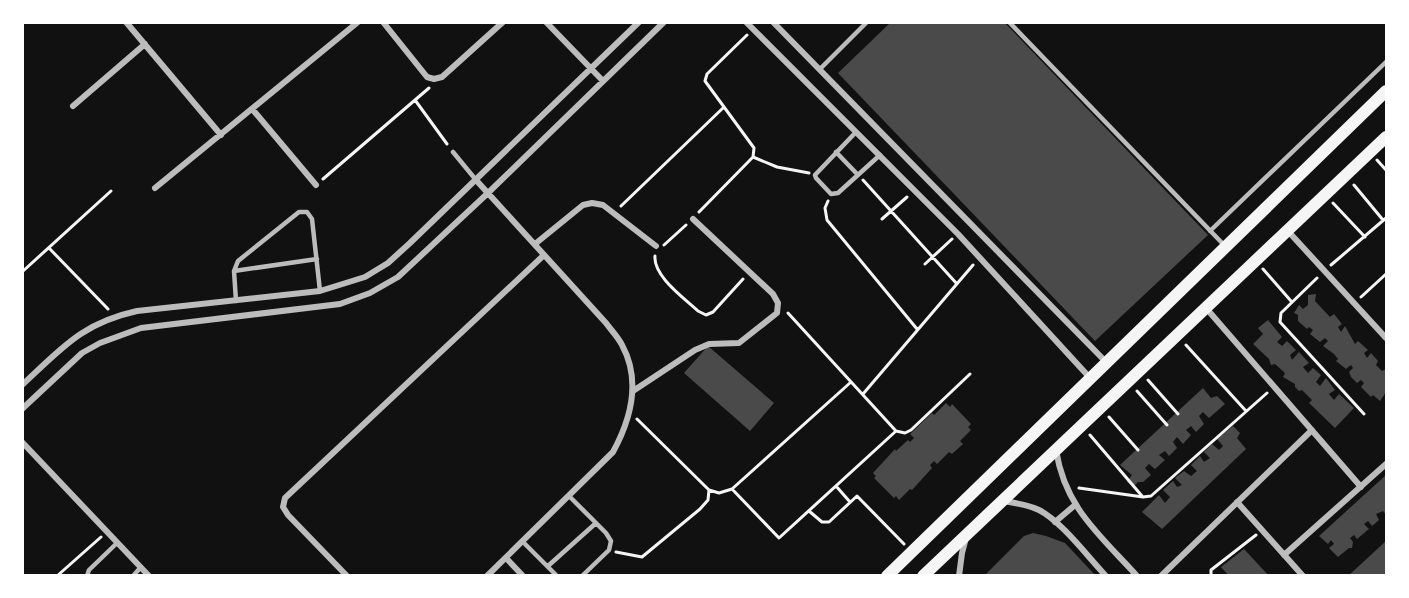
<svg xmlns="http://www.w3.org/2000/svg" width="1409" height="598" font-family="Mulish,sans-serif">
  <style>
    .building { fill: #4a4a4a }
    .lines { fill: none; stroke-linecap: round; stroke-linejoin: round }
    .path { stroke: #f5f5f5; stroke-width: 3 }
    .service { stroke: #bcbcbc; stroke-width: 4.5 }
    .minor { stroke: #bcbcbc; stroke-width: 6 }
    .secondary { stroke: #f5f5f5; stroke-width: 12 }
  </style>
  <rect width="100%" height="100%" fill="#111"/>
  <path class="building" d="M 891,22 L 1004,22 L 1208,235 L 1095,341 L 838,73 Z
    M 1316,294 L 1315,301 L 1330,317 L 1334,314 L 1342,324 L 1338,327 L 1341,332 L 1345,326 L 1355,344 L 1358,341 L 1368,350 L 1364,353 L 1367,358 L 1371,353 L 1378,361 L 1376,365 L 1382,371 L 1386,369 L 1386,392 L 1380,401 L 1373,395 L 1371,397 L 1361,387 L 1364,383 L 1361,380 L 1357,383 L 1351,377 L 1349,372 L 1353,368 L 1351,365 L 1346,369 L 1336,361 L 1338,359 L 1334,354 L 1323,346 L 1328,341 L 1325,338 L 1320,342 L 1310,334 L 1313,330 L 1309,327 L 1307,329 L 1298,321 L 1298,315 L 1294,313 L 1299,305 L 1303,309 L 1308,305 L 1308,295 Z
    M 1268,320 L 1282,337 L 1277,342 L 1282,346 L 1287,341 L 1296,350 L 1290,355 L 1292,360 L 1299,352 L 1309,363 L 1303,367 L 1308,373 L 1313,368 L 1321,375 L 1316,382 L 1320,386 L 1326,378 L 1335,390 L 1329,394 L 1334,400 L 1339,394 L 1354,408 L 1335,428 L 1309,403 L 1312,400 L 1302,390 L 1299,391 L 1295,387 L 1295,384 L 1283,377 L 1285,373 L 1275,364 L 1271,365 L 1269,359 L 1253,344 L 1263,334 L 1258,328 Z
    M 708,346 L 774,403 L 750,431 L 684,373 Z
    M 1203,388 L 1211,398 L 1217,396 L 1225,404 L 1209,418 L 1203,412 L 1199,416 L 1204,424 L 1196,432 L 1191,426 L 1186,430 L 1191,435 L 1183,444 L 1177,437 L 1173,442 L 1177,448 L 1169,456 L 1165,451 L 1159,455 L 1165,460 L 1155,469 L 1149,464 L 1145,468 L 1151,475 L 1143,482 L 1138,482 L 1133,487 L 1127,482 L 1132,475 L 1120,465 Z
    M 946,403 L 950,407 L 952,404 L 971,424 L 968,427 L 971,430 L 960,441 L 963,444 L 952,454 L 949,452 L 937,464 L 934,461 L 930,465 L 932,468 L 912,490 L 910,489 L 899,500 L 896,496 L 894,498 L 874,478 L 876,476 L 873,473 L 895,449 L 896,451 L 908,440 L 910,442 L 914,438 L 910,434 L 932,413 L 934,415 Z
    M 1233,426 L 1240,433 L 1237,438 L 1246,449 L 1162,529 L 1142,512 L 1159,495 L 1165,503 L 1170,497 L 1163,490 L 1173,481 L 1177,487 L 1182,485 L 1175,478 L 1184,471 L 1191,476 L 1197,471 L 1191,465 L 1200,456 L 1204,462 L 1210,458 L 1204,452 L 1212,444 L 1219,450 L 1223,446 L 1217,439 Z
    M 1386,475 L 1386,515 L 1383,511 L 1376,514 L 1379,520 L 1372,526 L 1368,521 L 1364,524 L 1369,529 L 1357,539 L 1354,535 L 1350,538 L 1353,542 L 1352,548 L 1349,548 L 1338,557 L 1329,548 L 1334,544 L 1331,540 L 1328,544 L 1319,536 Z
    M 1033,533 L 1046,536 L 1065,543 L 1096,576 L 984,576 L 1024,536 Z
    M 1386,541 L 1386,576 L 1348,576 Z
    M 1244,549 L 1269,576 L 1229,576 L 1221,567 Z"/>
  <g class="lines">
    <path class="path" d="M 415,100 L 447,144
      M 753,157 L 777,167 L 809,173
      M 1377,160 L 1386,170
      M 323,179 L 429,88
      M 863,180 L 957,284
      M 1354,185 L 1383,220
      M 828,201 L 825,208 L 827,220 L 917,329
      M 1333,203 L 1365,237
      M 621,206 L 723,108
      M 699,212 L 753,157 L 754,148 L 705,81 L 707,74 L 747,35
      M 882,219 L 907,197
      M 664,245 L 686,225
      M 49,248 L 108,309
      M 655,256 C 653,276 684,298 698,311 L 706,315 L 713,312 L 743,279
      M 925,264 L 952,239
      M 1331,265 L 1386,218
      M 1263,269 L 1291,301
      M 22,272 L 111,191
      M 1317,278 L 1281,313 L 1280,322 L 1364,414
      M 1361,297 L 1386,274
      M 788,313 L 896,431 L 905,433 L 911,430 L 970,374
      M 1186,345 L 1246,411
      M 1148,380 L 1178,414
      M 1137,391 L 1167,425
      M 863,394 L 973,265
      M 1109,417 L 1138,450
      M 1090,435 L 1142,496
      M 836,486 L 850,502
      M 1079,488 L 1143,497 L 1151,496 L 1267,393
      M 732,489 L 779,538 L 896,431
      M 709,490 L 719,493 L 732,489 L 851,382
      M 809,511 L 822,522 L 829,522 L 857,496 L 904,544
      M 616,552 L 642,557 L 700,509 L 708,500 L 709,490 L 637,419
      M 22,575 L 23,576
      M 57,576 L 101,537
      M 1211,576 L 1211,570 L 1256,535"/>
    <path class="service" d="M 1009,22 L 1224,245
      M 820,69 L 867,22
      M 856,132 L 815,175 L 816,178 L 831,194 L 838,193 L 880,155
      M 453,152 L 476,180
      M 836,152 L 858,175
      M 1210,231 L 1386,62
      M 234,271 L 317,259
      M 236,301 L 234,271 L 238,261 L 299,212 L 307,212 L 312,219 L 320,291
      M 569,496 L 606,533 L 611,541 L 609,550 L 582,576
      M 522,541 L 557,576
      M 548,566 L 596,523
      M 87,576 L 89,570 L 117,543
      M 133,576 L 141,567"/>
    <path class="minor" d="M 126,22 L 221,135
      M 383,22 L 427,77 L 434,79 L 442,77 L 503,22
      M 546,22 L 603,81
      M 746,22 L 958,234 L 1091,379
      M 773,22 L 1107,363
      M 73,106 L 145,44
      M 253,110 L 316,185
      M 476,180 L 606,323 C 611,330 618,337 622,345 C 641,380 631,419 613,452 L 487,576
      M 155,188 L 358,22
      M 1287,230 L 1386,338
      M 535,244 L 583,205 L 592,203 L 603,205 L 656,246
      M 1206,308 L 1361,487
      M 22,385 C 62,348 82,323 137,311 L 320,291 L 365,277 L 388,263 L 410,243 L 639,22
      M 633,391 L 695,350 L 709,344 L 739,343 L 777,313 L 778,303 L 773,294 L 693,219
      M 22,409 L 82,353 L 100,343 L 141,328 L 340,304 L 370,293 L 398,277 L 488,193 L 664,22
      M 22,442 L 149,576
      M 1056,450 C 1065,508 1100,535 1137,576
      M 1002,501 C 1015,503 1027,504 1039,510 C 1061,521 1088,557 1106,576
      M 1237,502 L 1303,576
      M 1055,522 L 1075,505
      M 1284,555 L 1386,464
      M 506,558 L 523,576
      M 347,576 L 288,515 L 283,507 L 285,498 L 544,255
      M 959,576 L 962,553 L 966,538
      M 1161,576 L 1312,430"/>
    <path class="secondary" d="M 887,576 L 1386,91
      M 923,576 L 1386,137"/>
  </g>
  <rect width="1409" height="598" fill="none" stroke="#ffffff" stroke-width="48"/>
</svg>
